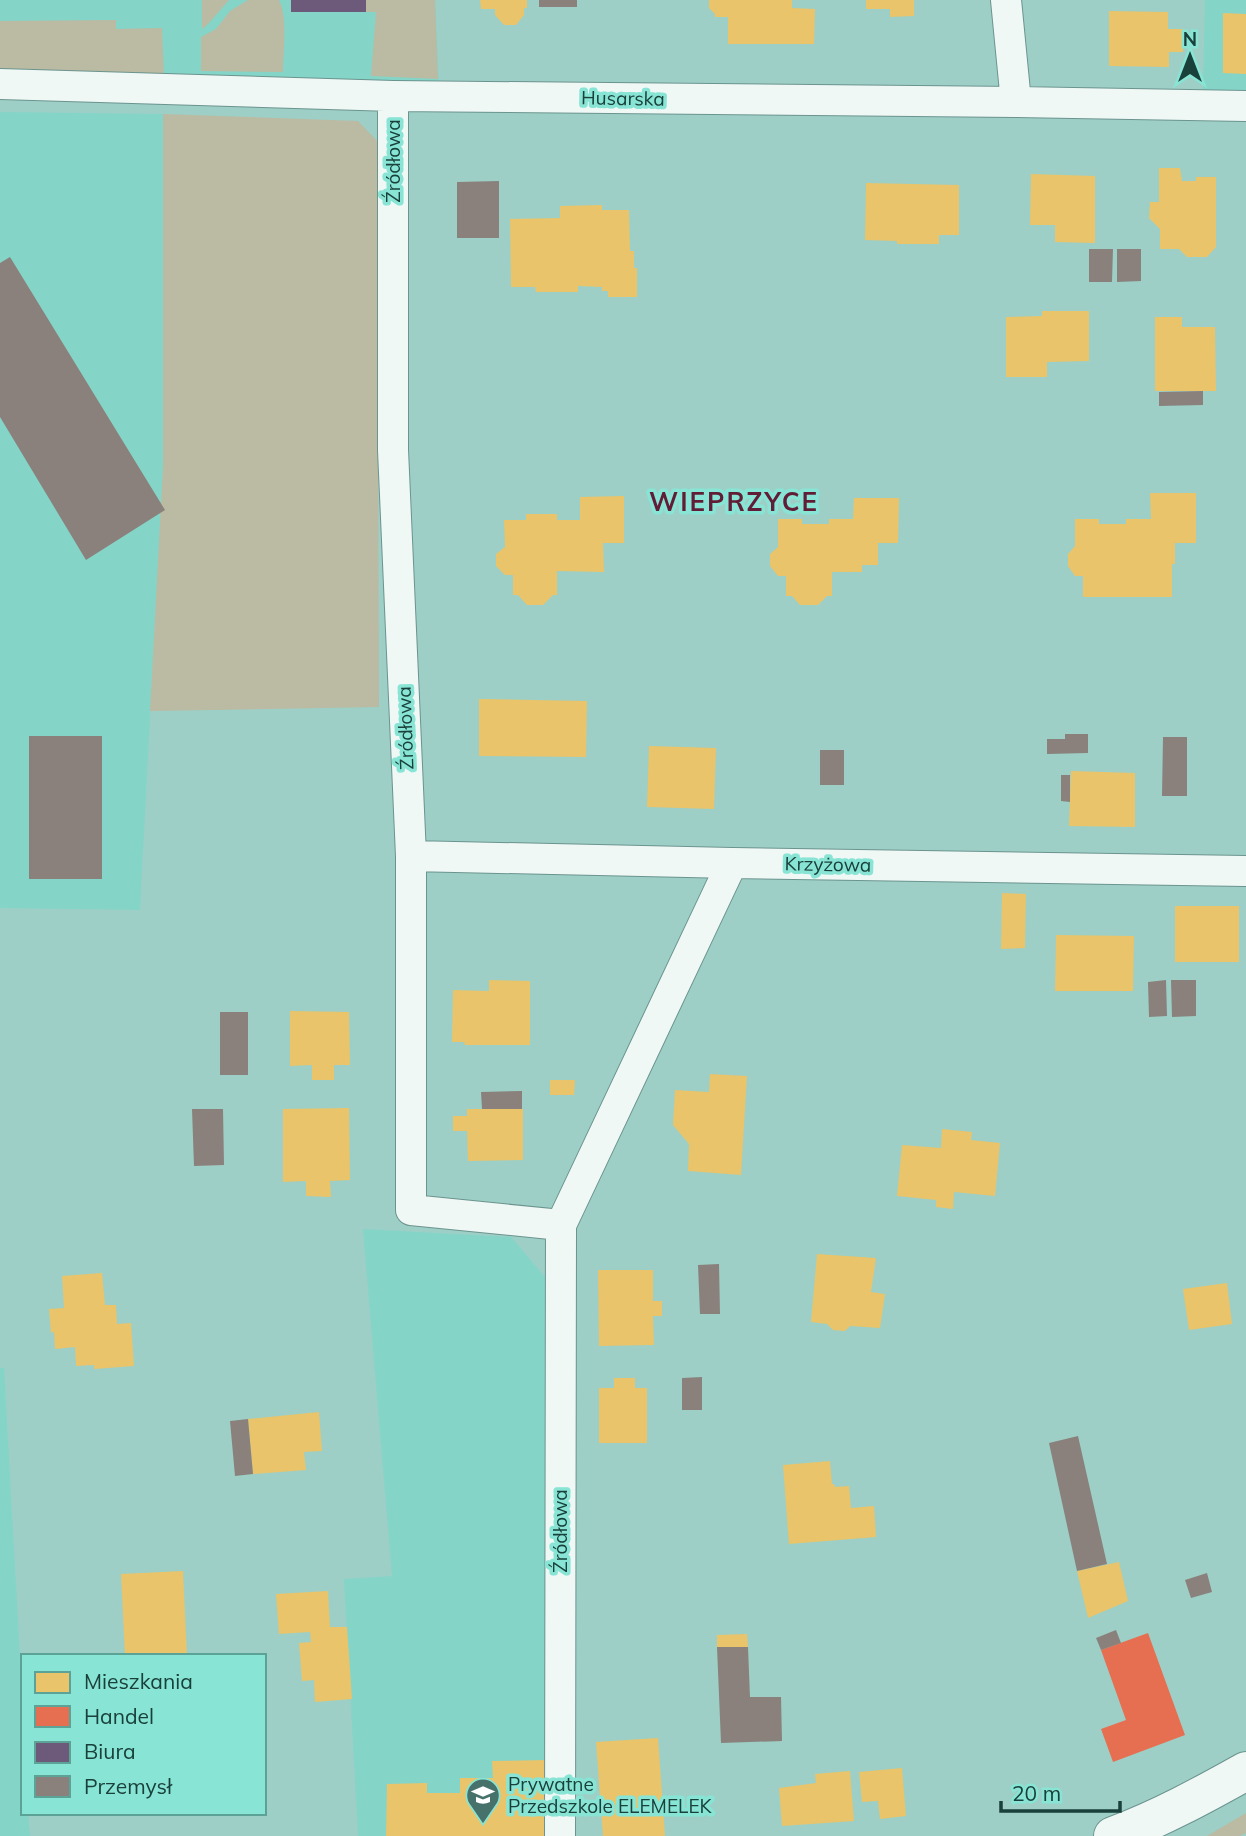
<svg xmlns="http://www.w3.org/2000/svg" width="1246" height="1836" font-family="Mulish,sans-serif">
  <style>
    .built { fill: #85d4c8 }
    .green { fill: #bbbaa2 }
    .homes { fill: #e9c46a }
    .shops { fill: #e76f51 }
    .offices { fill: #6d597a }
    .industry { fill: #8a817c }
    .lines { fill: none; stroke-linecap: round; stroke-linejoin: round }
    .minor-casing { stroke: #6b948e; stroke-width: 32 }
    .secondary-casing { stroke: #6b948e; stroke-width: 40 }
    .minor { stroke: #f0f8f6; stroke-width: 30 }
    .secondary { stroke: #f0f8f6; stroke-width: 38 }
    .labels { text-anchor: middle; stroke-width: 7; stroke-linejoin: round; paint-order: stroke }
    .street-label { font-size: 19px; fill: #19403a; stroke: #88e4d4 }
    .poi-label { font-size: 19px; fill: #19403a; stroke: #88e4d4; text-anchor: start }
    .district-label { font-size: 26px; font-weight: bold; letter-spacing: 2px; fill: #601d35; stroke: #88e4d4 }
  </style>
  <rect width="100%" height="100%" fill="#9dcfc6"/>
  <path class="built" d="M 0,0 L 435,0 L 439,87 L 0,73 Z
    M 1205,0 L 1246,0 L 1246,90 L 1203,90 Z
    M 0,112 L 163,114 L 163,467 L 140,910 L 0,908 Z
    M 363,1229 L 511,1237 L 545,1277 L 548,1836 L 358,1836 L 344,1579 L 392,1576 Z
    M 0,1368 L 4,1368 L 23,1712 L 23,1813 L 28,1813 L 30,1836 L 0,1836 Z"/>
  <path class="green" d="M 202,0 L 229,0 L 208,24 L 202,29 Z
    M 248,0 L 279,0 C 288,17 283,52 283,72 L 201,71 L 201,37 L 216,29 L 230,11 Z
    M 366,0 L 435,0 L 438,79 L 371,76 L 376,12 L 366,12 Z
    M 116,20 L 116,29 L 162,28 L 164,77 L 0,73 L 0,21 Z
    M 163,114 L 358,121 L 377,141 L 379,707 L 150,711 L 163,467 Z
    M 1246,1813 L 1246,1833 L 1240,1836 L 1207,1836 Z"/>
  <path class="homes" d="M 480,0 L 527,0 L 527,8 L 524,8 L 524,15 L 516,25 L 504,25 L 495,15 L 495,9 L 481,9 Z
    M 709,0 L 792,0 L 792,8 L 815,9 L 814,44 L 728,44 L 728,17 L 715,17 L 715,14 L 709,8 Z
    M 866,0 L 914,0 L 914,16 L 890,17 L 890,9 L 866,9 Z
    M 1109,11 L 1168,12 L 1168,29 L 1183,29 L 1183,52 L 1169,52 L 1169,67 L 1109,66 Z
    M 1223,13 L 1246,14 L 1246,74 L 1223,73 Z
    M 1159,168 L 1180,168 L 1182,181 L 1196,181 L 1196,177 L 1216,177 L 1216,247 L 1207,257 L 1187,257 L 1179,249 L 1160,249 L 1160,229 L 1149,218 L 1150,202 L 1159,202 Z
    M 1031,174 L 1095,176 L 1095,243 L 1055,242 L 1055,225 L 1030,225 Z
    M 866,183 L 959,185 L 959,235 L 939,235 L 939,244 L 897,244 L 897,241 L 865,240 Z
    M 602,205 L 602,210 L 629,210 L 630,251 L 634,251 L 634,268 L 637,268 L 637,297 L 608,297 L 608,291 L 602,291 L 602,287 L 578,286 L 578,292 L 536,292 L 535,287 L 511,287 L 510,219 L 560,218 L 560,206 Z
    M 1042,311 L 1089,311 L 1089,361 L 1047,362 L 1047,377 L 1006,377 L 1006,317 L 1042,316 Z
    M 1155,317 L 1182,317 L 1182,327 L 1215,327 L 1216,391 L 1155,391 Z
    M 1150,493 L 1196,493 L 1196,543 L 1175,543 L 1175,564 L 1172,564 L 1172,597 L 1083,597 L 1083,576 L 1075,576 L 1068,566 L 1068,554 L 1075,546 L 1075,519 L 1099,519 L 1099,524 L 1126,524 L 1126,519 L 1151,519 Z
    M 624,496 L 624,543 L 603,543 L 604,572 L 557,571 L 557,595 L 553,595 L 543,605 L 527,605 L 518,595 L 513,595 L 513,575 L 505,575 L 496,566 L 496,554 L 505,547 L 504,520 L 526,520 L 526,514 L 557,514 L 557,520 L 580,520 L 580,497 Z
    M 854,498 L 899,498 L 898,543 L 878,543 L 878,565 L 862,565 L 862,572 L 832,572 L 832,596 L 827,596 L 818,605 L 800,605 L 792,596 L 786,596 L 786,576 L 778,576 L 770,566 L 770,554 L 778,547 L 778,519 L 802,519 L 802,524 L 829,524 L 829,519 L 853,519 Z
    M 479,699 L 587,701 L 586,757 L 479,756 Z
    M 649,746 L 716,748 L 714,809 L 647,807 Z
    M 1071,771 L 1135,773 L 1135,827 L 1069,826 Z
    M 1002,893 L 1026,894 L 1025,948 L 1001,949 Z
    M 1175,906 L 1239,906 L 1239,962 L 1175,962 Z
    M 1056,935 L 1134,936 L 1133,991 L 1055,991 Z
    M 489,980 L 530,981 L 530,1045 L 465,1045 L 464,1042 L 452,1042 L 453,990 L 489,991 Z
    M 290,1011 L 349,1012 L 350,1065 L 334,1065 L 334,1080 L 312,1080 L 312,1065 L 290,1066 Z
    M 710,1074 L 747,1076 L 741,1175 L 688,1171 L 689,1144 L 673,1125 L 675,1090 L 709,1092 Z
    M 550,1080 L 575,1080 L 574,1095 L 550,1095 Z
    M 349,1108 L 350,1180 L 330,1181 L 331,1197 L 306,1196 L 306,1181 L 283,1182 L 283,1109 Z
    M 467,1109 L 523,1109 L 523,1160 L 468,1161 L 467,1131 L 453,1131 L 453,1116 L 467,1116 Z
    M 942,1129 L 972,1132 L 971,1140 L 1000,1143 L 995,1196 L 954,1192 L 953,1209 L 936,1207 L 936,1200 L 897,1196 L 902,1145 L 941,1148 Z
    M 817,1254 L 876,1258 L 871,1292 L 885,1294 L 880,1328 L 850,1326 L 845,1331 L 833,1330 L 827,1324 L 811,1322 Z
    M 598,1270 L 653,1270 L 653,1301 L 662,1301 L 662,1316 L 653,1316 L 654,1345 L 599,1346 Z
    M 102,1273 L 105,1305 L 116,1305 L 117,1324 L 131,1323 L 134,1366 L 94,1369 L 94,1365 L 76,1366 L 75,1347 L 55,1349 L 54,1332 L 51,1333 L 49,1309 L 64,1308 L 62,1276 Z
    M 1227,1283 L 1232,1324 L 1189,1330 L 1183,1289 Z
    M 614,1378 L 635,1378 L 635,1388 L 647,1388 L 647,1443 L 599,1443 L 599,1388 L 614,1388 Z
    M 319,1412 L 322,1451 L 304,1452 L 306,1470 L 253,1474 L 248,1419 Z
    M 830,1461 L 832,1484 L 834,1484 L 835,1487 L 849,1486 L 851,1508 L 874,1506 L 876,1537 L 789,1544 L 783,1465 Z
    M 1119,1562 L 1128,1601 L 1088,1618 L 1077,1571 Z
    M 183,1571 L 187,1656 L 125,1656 L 121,1574 Z
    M 328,1591 L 330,1627 L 347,1627 L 352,1699 L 315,1702 L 314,1680 L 302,1681 L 299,1643 L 311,1642 L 310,1632 L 279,1634 L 276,1594 Z
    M 747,1634 L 748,1647 L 717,1647 L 717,1635 Z
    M 658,1738 L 665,1836 L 603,1836 L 596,1742 Z
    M 548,1760 L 548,1836 L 386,1836 L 387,1784 L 427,1783 L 427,1793 L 460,1793 L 460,1778 L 493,1778 L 492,1761 Z
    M 902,1768 L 906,1816 L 880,1819 L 878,1801 L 862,1802 L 859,1772 Z
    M 850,1771 L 854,1821 L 782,1826 L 779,1788 L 816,1783 L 815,1774 Z"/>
  <path class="shops" d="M 1148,1633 L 1185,1735 L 1113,1762 L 1101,1729 L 1126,1720 L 1101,1650 Z"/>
  <path class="offices" d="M 291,0 L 366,0 L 366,12 L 291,12 Z"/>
  <path class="industry" d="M 539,0 L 577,0 L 577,7 L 539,7 Z
    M 499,181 L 499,238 L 457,238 L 457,182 Z
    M 1089,249 L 1113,249 L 1112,282 L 1089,282 Z
    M 1117,249 L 1141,249 L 1141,281 L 1117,282 Z
    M 10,257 L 165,510 L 86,560 L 0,417 L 0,263 Z
    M 1203,391 L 1203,405 L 1159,406 L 1159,392 Z
    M 1065,734 L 1088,734 L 1088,753 L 1047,754 L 1047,739 L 1065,739 Z
    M 29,736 L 102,736 L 102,879 L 29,879 Z
    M 1163,737 L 1187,737 L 1187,796 L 1162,796 Z
    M 820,750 L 844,750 L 844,785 L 820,785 Z
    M 1061,775 L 1070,775 L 1070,802 L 1061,801 Z
    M 1166,980 L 1167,1016 L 1149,1017 L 1148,982 Z
    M 1171,980 L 1196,980 L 1196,1016 L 1172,1017 Z
    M 220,1012 L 248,1012 L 248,1075 L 220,1075 Z
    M 522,1091 L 522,1109 L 482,1109 L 481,1092 Z
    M 192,1109 L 223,1109 L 224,1165 L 194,1166 Z
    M 719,1264 L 720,1314 L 700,1314 L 698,1265 Z
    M 702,1377 L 702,1410 L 682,1410 L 682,1378 Z
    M 248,1419 L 253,1474 L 235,1476 L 230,1421 Z
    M 1078,1436 L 1107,1564 L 1077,1571 L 1049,1443 Z
    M 1207,1573 L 1212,1592 L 1191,1598 L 1185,1580 Z
    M 1116,1630 L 1121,1643 L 1101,1650 L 1096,1638 Z
    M 717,1647 L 748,1647 L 750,1697 L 781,1697 L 782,1741 L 721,1743 Z"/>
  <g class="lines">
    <g class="minor-casing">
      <path id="minor" d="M 1006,0 L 1016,102
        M 0,84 L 393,96 L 1016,102 L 1246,106
        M 393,96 L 393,450 L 411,856 L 411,1210 L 561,1225
        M 411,856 L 732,863 L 1246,871
        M 560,1836 L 561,1225 L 732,863"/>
    </g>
    <g class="secondary-casing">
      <path id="secondary" d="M 1113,1836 C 1159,1819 1203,1795 1246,1771"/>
    </g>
    <use href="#minor" class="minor"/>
    <use href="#secondary" class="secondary"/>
  </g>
  <defs>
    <g id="school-pin" transform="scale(1.75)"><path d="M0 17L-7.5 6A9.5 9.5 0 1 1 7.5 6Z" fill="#47726b" stroke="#88e4d4"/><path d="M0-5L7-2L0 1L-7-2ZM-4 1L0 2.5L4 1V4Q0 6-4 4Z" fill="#fff"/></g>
  </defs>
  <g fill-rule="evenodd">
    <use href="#school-pin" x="483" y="1795"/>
  </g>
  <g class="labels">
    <g class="street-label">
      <text transform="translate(623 98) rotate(1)" y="7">Husarska</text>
      <text transform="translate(393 161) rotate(-90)" y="7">Źródłowa</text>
      <text transform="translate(405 728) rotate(-92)" y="7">Źródłowa</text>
      <text transform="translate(828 864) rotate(1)" y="7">Krzyżowa</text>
      <text transform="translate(560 1531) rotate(-90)" y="7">Źródłowa</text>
    </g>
    <g class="poi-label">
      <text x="508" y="1791">Prywatne<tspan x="508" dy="22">Przedszkole ELEMELEK</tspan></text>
    </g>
    <g class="district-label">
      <text x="734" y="511">WIEPRZYCE</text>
    </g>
  </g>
  <rect x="21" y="1654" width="245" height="161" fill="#88e4d4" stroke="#5ca296" stroke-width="2"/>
  <rect x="35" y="1672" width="35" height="21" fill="#e9c46a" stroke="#5ca296" stroke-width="2"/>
  <text x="84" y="1689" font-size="21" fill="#19403a">Mieszkania</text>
  <rect x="35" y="1706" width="35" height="21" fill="#e76f51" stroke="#5ca296" stroke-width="2"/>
  <text x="84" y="1724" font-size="21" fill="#19403a">Handel</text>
  <rect x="35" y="1742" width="35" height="21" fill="#6d597a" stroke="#5ca296" stroke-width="2"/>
  <text x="84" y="1759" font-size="21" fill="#19403a">Biura</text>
  <rect x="35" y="1776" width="35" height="21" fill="#8a817c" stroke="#5ca296" stroke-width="2"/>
  <text x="84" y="1794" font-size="21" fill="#19403a">Przemysł</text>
  <g transform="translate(1190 56)" stroke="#88e4d4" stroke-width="5" paint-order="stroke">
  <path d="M0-5L12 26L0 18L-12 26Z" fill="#19403a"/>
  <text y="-10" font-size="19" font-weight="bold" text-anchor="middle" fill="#19403a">N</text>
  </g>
  <path d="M1001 1801v10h119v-10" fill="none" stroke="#19403a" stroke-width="3.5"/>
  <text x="1012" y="1801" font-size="21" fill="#19403a" stroke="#88e4d4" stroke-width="5" paint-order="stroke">20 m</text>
</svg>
